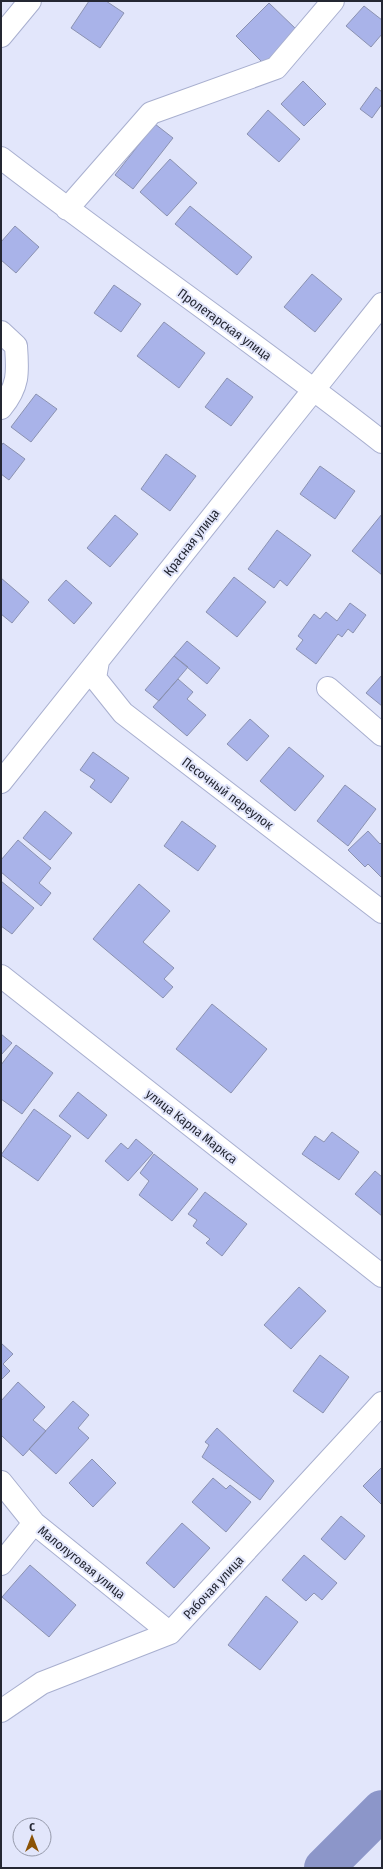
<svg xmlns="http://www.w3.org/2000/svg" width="383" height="1869" font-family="'Fira Sans Condensed',sans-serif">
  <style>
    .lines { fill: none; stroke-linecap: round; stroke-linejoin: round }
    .river { stroke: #8c96c9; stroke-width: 40 }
    .building { fill: #a9b3e9; stroke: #8b92b1 }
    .minor-casing { stroke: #a8afcf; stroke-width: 24 }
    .minor { stroke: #fff; stroke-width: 22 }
    .labels { text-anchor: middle; stroke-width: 4; stroke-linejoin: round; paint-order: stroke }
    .street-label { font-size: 13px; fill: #242733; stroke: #e2e6fb }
  </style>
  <rect width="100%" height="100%" fill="#e2e6fb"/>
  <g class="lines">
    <path class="river" d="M 324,1868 L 382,1810"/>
  </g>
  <path class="building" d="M 89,1 L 106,1 L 124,13 L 100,48 L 71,28 Z
    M 269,3 L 297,30 L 264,64 L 236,36 Z
    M 364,6 L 382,20 L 382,34 L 371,47 L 346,26 Z
    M 303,81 L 326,104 L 304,126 L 281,104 Z
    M 376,87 L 382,92 L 382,104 L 372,118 L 360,109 Z
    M 268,110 L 300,139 L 279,162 L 247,134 Z
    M 155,124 L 173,138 L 133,189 L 115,175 Z
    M 170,159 L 197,183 L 167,216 L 140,192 Z
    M 190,206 L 252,257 L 237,275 L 175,224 Z
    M 15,226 L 39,247 L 16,273 L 1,260 L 1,242 Z
    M 312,274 L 342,299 L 315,332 L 284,307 Z
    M 114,285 L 141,304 L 121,332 L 94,313 Z
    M 164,322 L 205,353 L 179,388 L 137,356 Z
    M 227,378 L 253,397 L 231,426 L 205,407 Z
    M 36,394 L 57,409 L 31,442 L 11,427 Z
    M 3,443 L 25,459 L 9,480 L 1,474 L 1,446 Z
    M 166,454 L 196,476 L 170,511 L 141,489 Z
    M 320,466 L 355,491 L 335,519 L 300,494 Z
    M 382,514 L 382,575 L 352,551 Z
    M 115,515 L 138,534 L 110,567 L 87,548 Z
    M 277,530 L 311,555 L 287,586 L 280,580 L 274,588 L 248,569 Z
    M 234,577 L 266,602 L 237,637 L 206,612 Z
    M 1,578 L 29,602 L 12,623 L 1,614 Z
    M 66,580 L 92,603 L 74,624 L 48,600 Z
    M 350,603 L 366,615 L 353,633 L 348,629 L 342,637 L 338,634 L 316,664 L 296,649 L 303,640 L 298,636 L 314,614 L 320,619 L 326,612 L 337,621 Z
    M 187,641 L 220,668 L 207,684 L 174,656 Z
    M 174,656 L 188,667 L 159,701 L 145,690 Z
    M 382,675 L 382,706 L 366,693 Z
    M 178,679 L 193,692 L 187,699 L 206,715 L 187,736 L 153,707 Z
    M 250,719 L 269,736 L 247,761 L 227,744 Z
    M 289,747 L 324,776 L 295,811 L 260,781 Z
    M 93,752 L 129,778 L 111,803 L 90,787 L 95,780 L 80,770 Z
    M 345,785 L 376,809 L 348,846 L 317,821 Z
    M 45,811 L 72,833 L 50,860 L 23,838 Z
    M 182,821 L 216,846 L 198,871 L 164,846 Z
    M 368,831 L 380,844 L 382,842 L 382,878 L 368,864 L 365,867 L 348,850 Z
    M 18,840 L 51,868 L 39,883 L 51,893 L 41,906 L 1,872 L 1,860 Z
    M 1,881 L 34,908 L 12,934 L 1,926 Z
    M 139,884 L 170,911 L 143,942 L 174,968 L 164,979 L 173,987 L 163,998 L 93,939 Z
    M 212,1004 L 267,1049 L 231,1093 L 176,1049 Z
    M 1,1034 L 12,1043 L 1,1055 Z
    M 16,1045 L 53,1073 L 22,1114 L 1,1099 L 1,1065 Z
    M 78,1092 L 107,1115 L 88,1139 L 59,1116 Z
    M 34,1109 L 71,1136 L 38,1181 L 1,1155 Z
    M 332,1132 L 359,1152 L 339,1180 L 302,1154 L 315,1136 L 324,1142 Z
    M 136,1139 L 153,1153 L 128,1181 L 105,1161 L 121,1143 L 128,1149 Z
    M 154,1154 L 198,1189 L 172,1221 L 139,1195 L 149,1181 L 140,1173 Z
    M 375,1171 L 382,1177 L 382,1216 L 355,1194 Z
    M 205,1192 L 247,1224 L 222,1256 L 206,1243 L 210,1239 L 193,1226 L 197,1220 L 188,1214 Z
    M 299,1287 L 326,1311 L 291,1349 L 264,1325 Z
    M 1,1343 L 13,1354 L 3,1364 L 10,1371 L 1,1380 Z
    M 320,1355 L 349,1377 L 323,1413 L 293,1391 Z
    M 18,1382 L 45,1407 L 33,1420 L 46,1431 L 23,1456 L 1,1435 L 1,1401 Z
    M 73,1401 L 89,1415 L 78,1428 L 89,1438 L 56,1474 L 29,1449 Z
    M 217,1428 L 274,1481 L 260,1500 L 202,1457 L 209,1445 L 205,1442 Z
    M 92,1459 L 116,1483 L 93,1507 L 69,1483 Z
    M 381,1468 L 382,1468 L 382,1505 L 363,1486 Z
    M 213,1478 L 226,1489 L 230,1485 L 251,1502 L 226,1532 L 192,1502 Z
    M 341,1516 L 365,1536 L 345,1560 L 321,1539 Z
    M 182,1523 L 210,1548 L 174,1588 L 146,1563 Z
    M 304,1555 L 337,1583 L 322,1600 L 314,1593 L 306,1601 L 282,1580 Z
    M 30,1565 L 76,1605 L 49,1637 L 2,1597 Z
    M 266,1596 L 298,1622 L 260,1670 L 228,1645 Z"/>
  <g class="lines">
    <g class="minor-casing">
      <path id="minor" d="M 1,36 L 30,1
        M 1,158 C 127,255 257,344 382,442
        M 67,209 L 151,113 L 276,68 L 333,1
        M 1,332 L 16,346 C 18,373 19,386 1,408
        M 98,661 L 95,678 L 123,713 L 382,912
        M 328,688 L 382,735
        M 1,782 L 382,304
        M 1,976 L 382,1276
        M 1,1482 L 34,1523 L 170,1633
        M 1,1564 L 34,1523
        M 1,1711 L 42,1683 L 170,1633 L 382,1403"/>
    </g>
    <use href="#minor" class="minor"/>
  </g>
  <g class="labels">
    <g class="street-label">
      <text transform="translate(225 324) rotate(36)" y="5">Пролетарская улица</text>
      <text transform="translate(191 542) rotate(-52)" y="5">Красная улица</text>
      <text transform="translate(228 793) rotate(37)" y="5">Песочный переулок</text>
      <text transform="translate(192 1126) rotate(38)" y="5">улица Карла Маркса</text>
      <text transform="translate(82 1562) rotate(39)" y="5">Малолуговая улица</text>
      <text transform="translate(213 1587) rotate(-47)" y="5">Рабочая улица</text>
    </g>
  </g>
  <rect width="383" height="1869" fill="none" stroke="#242733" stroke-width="4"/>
  <g transform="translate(32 1837)"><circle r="19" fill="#e2e6fb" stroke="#969aab"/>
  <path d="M0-3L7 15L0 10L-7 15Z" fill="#8b5306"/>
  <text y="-6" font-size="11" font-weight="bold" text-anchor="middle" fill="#242733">С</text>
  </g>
</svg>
